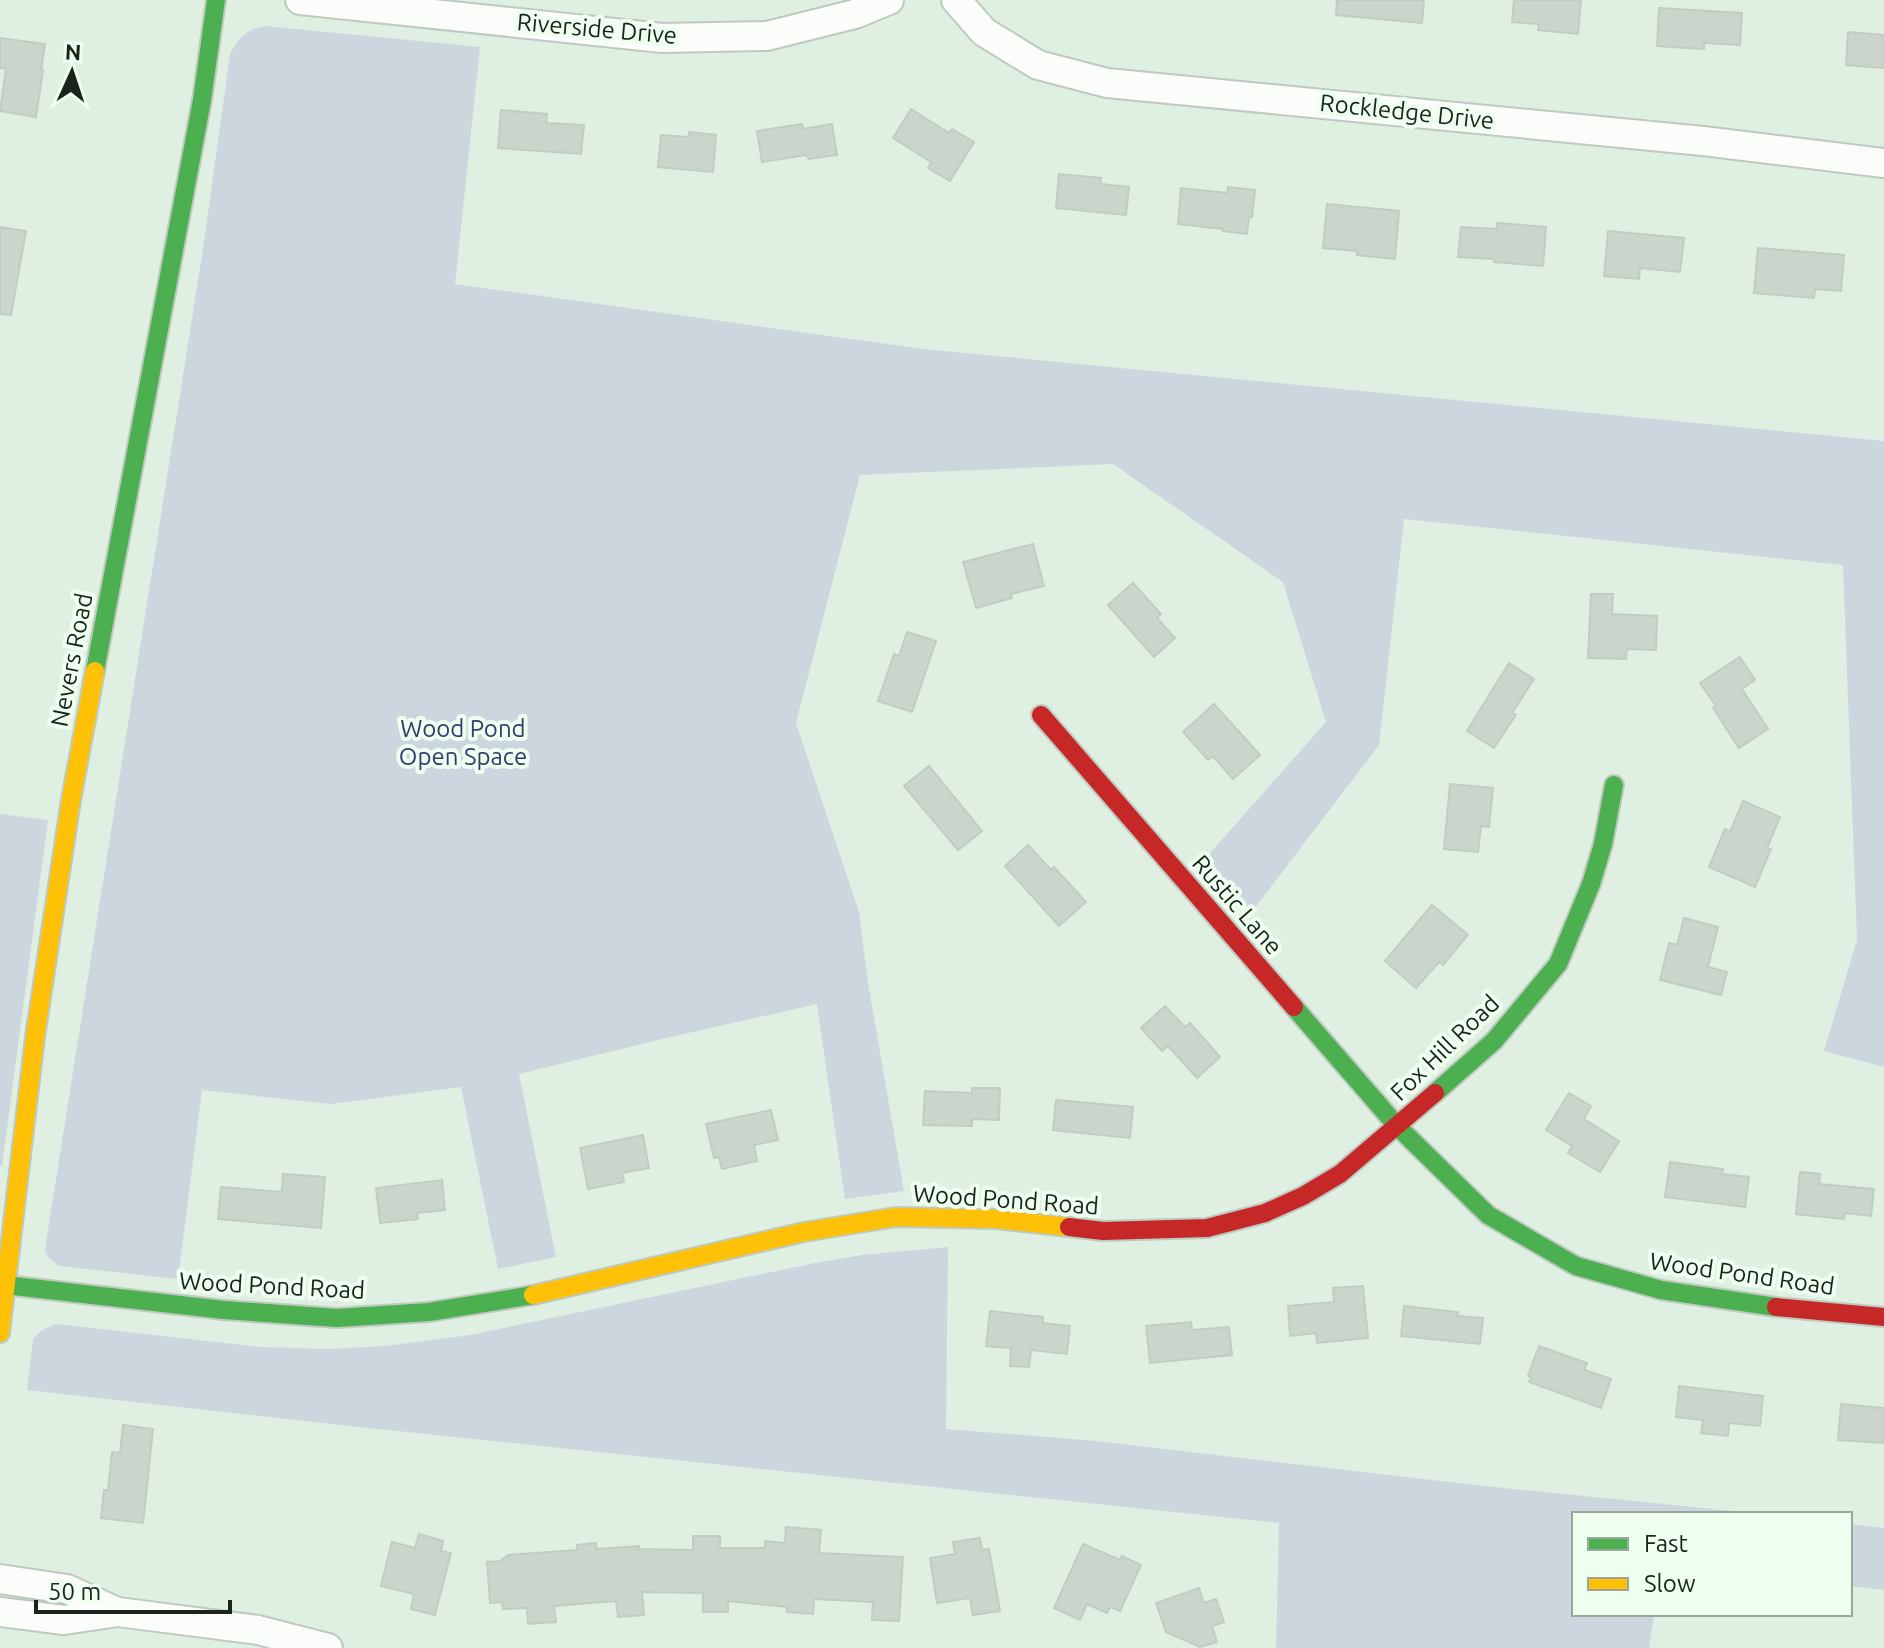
<svg xmlns="http://www.w3.org/2000/svg" width="1884" height="1648" font-family="Ubuntu,sans-serif">
  <style>
    .green { fill: #ccd6df }
    .building { fill: #cad6cb; stroke: #c1cdc3; stroke-width: 2 }
    .lines { fill: none; stroke-linecap: round; stroke-linejoin: round }
    .street-casing { stroke: #becac0; stroke-width: 32 }
    .fast-casing { stroke: #becac0; stroke-width: 22 }
    .slow-casing { stroke: #becac0; stroke-width: 22 }
    .jam-casing { stroke: #becac0; stroke-width: 22 }
    .street { stroke: #fafdfa; stroke-width: 28 }
    .fast { stroke: #4caf50; stroke-width: 18 }
    .slow { stroke: #ffc107; stroke-width: 18 }
    .jam { stroke: #c62828; stroke-width: 18 }
    .labels { text-anchor: middle; stroke-width: 8; stroke-linejoin: round; paint-order: stroke }
    .street-label { font-size: 24px; fill: #1a241b; stroke: #eefff0 }
    .park-label { font-size: 24px; fill: #363b6e; stroke: #eefff0 }
  </style>
  <rect width="100%" height="100%" fill="#dfefe1"/>
  <path class="green" d="M 265,26 L 480,47 L 455,284 L 923,349 L 1884,441 L 1884,1067 L 1824,1051 L 1857,940 L 1843,565 L 1404,519 L 1379,745 L 1251,913 L 1204,860 L 1326,722 L 1283,582 L 1113,464 L 860,475 L 796,723 L 859,912 L 868,983 L 904,1191 L 845,1199 L 817,1004 L 666,1038 L 519,1074 L 556,1257 L 498,1269 L 461,1087 L 331,1104 L 202,1090 L 178,1279 L 60,1266 C 53,1262 46,1257 45,1249 L 203,249 L 230,55 C 237,38 247,29 265,26 Z
    M 0,814 L 48,820 L 2,1166 L 0,1166 Z
    M 948,1247 L 946,1429 L 1096,1441 L 1484,1486 L 1763,1514 L 1574,1514 L 1574,1614 L 1654,1614 L 1649,1648 L 1276,1648 L 1279,1523 L 359,1427 L 27,1390 L 33,1339 L 42,1330 L 56,1324 L 260,1347 L 330,1349 L 386,1346 L 470,1335 L 810,1264 L 862,1255 Z
    M 1850,1524 L 1884,1528 L 1884,1590 L 1850,1586 Z"/>
  <path class="building" d="M 1337,0 L 1424,0 L 1422,23 L 1336,15 Z
    M 1514,0 L 1581,0 L 1578,34 L 1538,30 L 1539,24 L 1512,22 Z
    M 1659,8 L 1742,13 L 1740,45 L 1704,43 L 1704,49 L 1657,46 Z
    M 1848,32 L 1884,35 L 1884,68 L 1846,65 Z
    M 0,38 L 45,44 L 41,70 L 43,70 L 36,117 L 0,111 L 6,69 L 0,68 Z
    M 911,109 L 949,133 L 952,129 L 974,142 L 950,181 L 928,168 L 931,162 L 893,138 Z
    M 501,110 L 547,114 L 546,123 L 584,125 L 581,154 L 498,148 Z
    M 802,124 L 803,129 L 832,124 L 837,155 L 809,159 L 806,155 L 762,162 L 757,131 Z
    M 689,132 L 716,135 L 713,172 L 658,167 L 661,135 L 689,137 Z
    M 1059,174 L 1101,178 L 1101,184 L 1129,187 L 1126,215 L 1056,208 Z
    M 1228,187 L 1255,190 L 1252,217 L 1249,217 L 1247,234 L 1223,231 L 1223,229 L 1178,224 L 1181,188 L 1227,193 Z
    M 1327,204 L 1399,211 L 1395,259 L 1357,255 L 1357,251 L 1323,248 Z
    M 1497,223 L 1546,227 L 1543,266 L 1494,262 L 1494,259 L 1458,257 L 1461,227 L 1497,229 Z
    M 0,227 L 26,231 L 11,315 L 0,314 Z
    M 1608,231 L 1684,238 L 1680,272 L 1640,268 L 1639,279 L 1604,276 Z
    M 1758,248 L 1844,255 L 1841,291 L 1815,289 L 1814,298 L 1754,293 Z
    M 1033,544 L 1044,586 L 1011,594 L 1012,598 L 976,608 L 963,562 Z
    M 1133,583 L 1161,614 L 1157,618 L 1175,638 L 1154,657 L 1108,605 Z
    M 1591,594 L 1613,594 L 1612,614 L 1657,616 L 1656,650 L 1627,649 L 1626,659 L 1588,658 Z
    M 907,632 L 936,641 L 912,712 L 878,701 L 894,654 L 899,656 Z
    M 1740,657 L 1755,680 L 1742,689 L 1768,729 L 1739,748 L 1713,708 L 1716,706 L 1700,683 Z
    M 1509,663 L 1534,679 L 1512,713 L 1516,715 L 1494,748 L 1467,731 Z
    M 1214,704 L 1260,755 L 1233,779 L 1213,756 L 1208,760 L 1183,732 Z
    M 929,766 L 982,831 L 958,850 L 904,786 Z
    M 1450,784 L 1493,788 L 1489,827 L 1481,826 L 1478,852 L 1444,849 Z
    M 1743,801 L 1780,817 L 1767,848 L 1771,849 L 1755,887 L 1709,867 L 1725,829 L 1730,832 Z
    M 1028,845 L 1051,870 L 1054,867 L 1086,902 L 1059,926 L 1005,866 Z
    M 1432,905 L 1468,935 L 1443,965 L 1439,962 L 1416,988 L 1385,961 Z
    M 1684,918 L 1718,927 L 1708,967 L 1727,972 L 1721,995 L 1660,980 L 1669,943 L 1677,945 Z
    M 1165,1006 L 1185,1027 L 1190,1023 L 1220,1057 L 1197,1078 L 1168,1046 L 1162,1051 L 1141,1028 Z
    M 972,1088 L 1000,1088 L 999,1120 L 972,1119 L 972,1126 L 923,1125 L 925,1091 L 972,1093 Z
    M 1569,1093 L 1591,1106 L 1584,1119 L 1619,1141 L 1600,1172 L 1568,1153 L 1572,1146 L 1546,1130 Z
    M 1056,1100 L 1133,1107 L 1130,1138 L 1053,1130 Z
    M 771,1110 L 778,1140 L 754,1145 L 757,1161 L 722,1169 L 719,1157 L 714,1158 L 706,1124 Z
    M 643,1135 L 649,1168 L 622,1173 L 624,1182 L 588,1189 L 580,1148 Z
    M 1670,1162 L 1723,1169 L 1722,1174 L 1749,1177 L 1745,1207 L 1665,1197 Z
    M 1800,1172 L 1820,1174 L 1819,1184 L 1874,1189 L 1871,1216 L 1845,1213 L 1844,1219 L 1796,1214 Z
    M 283,1174 L 325,1177 L 321,1228 L 218,1219 L 221,1187 L 282,1192 Z
    M 442,1180 L 445,1210 L 417,1213 L 418,1219 L 380,1223 L 376,1188 Z
    M 1363,1286 L 1368,1338 L 1317,1343 L 1316,1333 L 1290,1336 L 1288,1306 L 1334,1302 L 1333,1288 Z
    M 1404,1306 L 1458,1312 L 1457,1316 L 1483,1318 L 1480,1344 L 1401,1336 Z
    M 990,1311 L 1043,1317 L 1043,1323 L 1070,1326 L 1067,1354 L 1031,1350 L 1029,1367 L 1010,1366 L 1011,1348 L 986,1346 Z
    M 1191,1322 L 1192,1330 L 1229,1327 L 1232,1355 L 1150,1363 L 1146,1326 Z
    M 1539,1346 L 1587,1363 L 1584,1370 L 1611,1379 L 1601,1408 L 1529,1382 L 1531,1377 L 1528,1376 Z
    M 1679,1386 L 1763,1396 L 1760,1426 L 1729,1423 L 1728,1436 L 1701,1433 L 1703,1420 L 1676,1417 Z
    M 1841,1404 L 1884,1408 L 1884,1443 L 1838,1440 Z
    M 123,1425 L 153,1429 L 143,1523 L 101,1518 L 104,1490 L 108,1490 L 112,1452 L 120,1453 Z
    M 786,1527 L 821,1530 L 819,1553 L 903,1557 L 899,1621 L 872,1620 L 873,1602 L 814,1599 L 813,1614 L 787,1612 L 787,1607 L 728,1601 L 728,1612 L 703,1612 L 703,1593 L 642,1592 L 644,1615 L 618,1617 L 616,1601 L 554,1606 L 556,1622 L 528,1624 L 527,1608 L 503,1609 L 502,1602 L 490,1603 L 487,1562 L 500,1561 L 508,1555 L 577,1550 L 577,1545 L 596,1543 L 597,1549 L 639,1546 L 639,1549 L 693,1550 L 693,1536 L 720,1536 L 720,1548 L 765,1548 L 765,1541 L 785,1543 Z
    M 419,1534 L 443,1541 L 441,1551 L 451,1553 L 435,1615 L 411,1609 L 414,1594 L 381,1586 L 392,1542 L 415,1548 Z
    M 980,1538 L 982,1550 L 989,1549 L 1000,1611 L 973,1615 L 970,1598 L 937,1603 L 930,1558 L 955,1554 L 953,1542 Z
    M 1083,1544 L 1120,1560 L 1122,1556 L 1141,1565 L 1120,1611 L 1110,1607 L 1107,1613 L 1087,1604 L 1080,1620 L 1054,1608 Z
    M 1199,1588 L 1204,1603 L 1216,1599 L 1224,1622 L 1212,1626 L 1217,1642 L 1200,1647 L 1166,1632 L 1156,1603 Z"/>
  <g class="lines">
    <g class="street-casing">
      <path id="street" d="M 300,0 L 662,38 L 767,36 L 855,14 L 889,0
        M 956,0 L 984,32 L 1038,65 L 1107,83 L 1703,141 L 1884,163
        M 0,1579 L 67,1589 L 117,1612
        M 0,1612 L 64,1620 L 118,1612 L 258,1630 L 328,1648"/>
    </g>
    <g class="fast-casing">
      <path id="fast" d="M 95,671 L 202,100 L 216,0
        M 1294,1007 L 1397,1126 L 1488,1215 L 1576,1266 L 1661,1290 L 1776,1307
        M 1435,1093 L 1494,1041 L 1558,964 L 1591,884 L 1603,844 L 1614,785
        M 5,1285 L 224,1310 L 337,1318 L 429,1312 L 533,1295"/>
    </g>
    <g class="slow-casing">
      <path id="slow" d="M 533,1295 L 804,1232 L 896,1217 L 996,1219 L 1069,1227
        M 0,1333 L 35,1037 L 71,800 L 95,671"/>
    </g>
    <g class="jam-casing">
      <path id="jam" d="M 1041,715 L 1294,1007
        M 1069,1227 L 1103,1231 L 1207,1228 L 1265,1213 L 1303,1196 L 1340,1174 L 1435,1093
        M 1776,1307 L 1884,1317"/>
    </g>
    <use href="#street" class="street"/>
    <use href="#fast" class="fast"/>
    <use href="#slow" class="slow"/>
    <use href="#jam" class="jam"/>
  </g>
  <g class="labels">
    <g class="street-label">
      <text transform="translate(597 29) rotate(5)" y="8">Riverside Drive</text>
      <text transform="translate(1407 112) rotate(6)" y="8">Rockledge Drive</text>
      <text transform="translate(72 660) rotate(-79)" y="8">Nevers Road</text>
      <text transform="translate(1237 905) rotate(49)" y="8">Rustic Lane</text>
      <text transform="translate(1445 1048) rotate(-44)" y="8">Fox Hill Road</text>
      <text transform="translate(1006 1200) rotate(4)" y="8">Wood Pond Road</text>
      <text transform="translate(1742 1274) rotate(8)" y="8">Wood Pond Road</text>
      <text transform="translate(272 1286) rotate(3)" y="8">Wood Pond Road</text>
    </g>
    <g class="park-label">
      <text x="463" y="737">Wood Pond<tspan x="463" dy="28">Open Space</tspan></text>
    </g>
  </g>
  <rect x="1572" y="1512" width="280" height="104" fill="#eefff0" stroke="#99a79b" stroke-width="2"/>
  <rect x="1588" y="1538" width="40" height="12" fill="#4caf50" stroke="#99a79b" stroke-width="2"/>
  <text x="1644" y="1552" font-size="24" fill="#1a241b">Fast</text>
  <rect x="1588" y="1578" width="40" height="12" fill="#ffc107" stroke="#99a79b" stroke-width="2"/>
  <text x="1644" y="1592" font-size="24" fill="#1a241b">Slow</text>
  <g transform="translate(72 72) rotate(3)" stroke="#eefff0" stroke-width="6" paint-order="stroke">
  <path d="M0-6L14 30L0 20L-14 30Z" fill="#1a241b"/>
  <text y="-12" font-size="22" font-weight="bold" text-anchor="middle" fill="#1a241b">N</text>
  </g>
  <path d="M36 1600v12h194v-12" fill="none" stroke="#1a241b" stroke-width="4"/>
  <text x="48" y="1600" font-size="24" fill="#1a241b" stroke="#eefff0" stroke-width="6" paint-order="stroke">50 m</text>
</svg>
